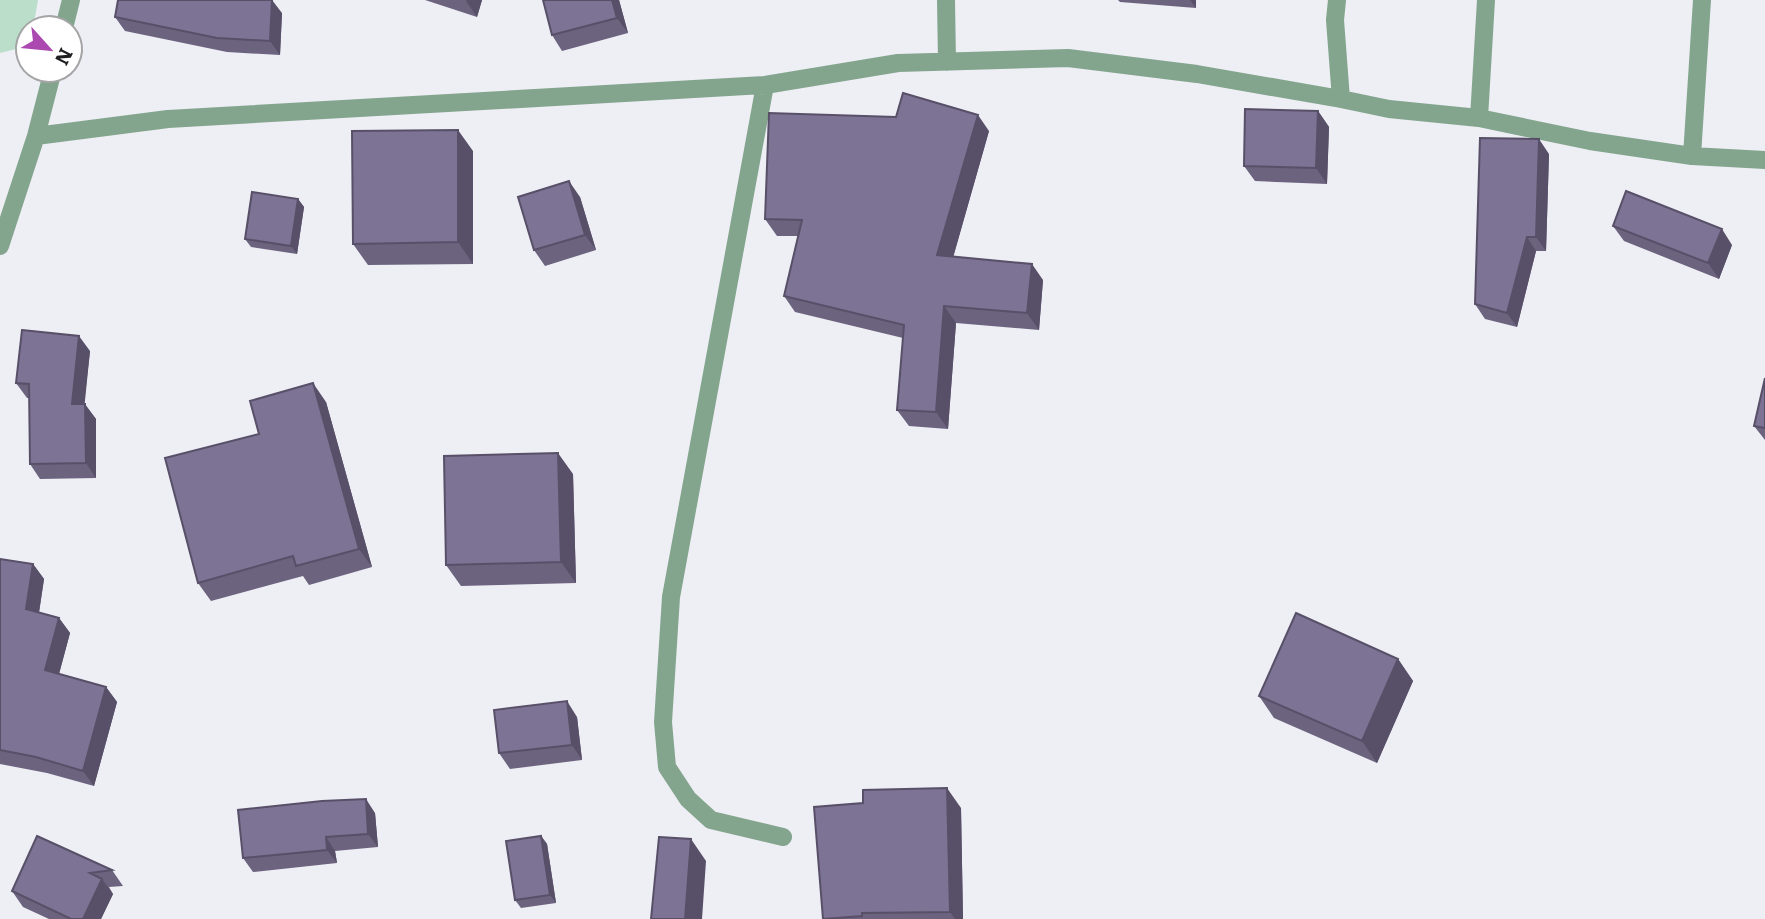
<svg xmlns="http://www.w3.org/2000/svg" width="1765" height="919" font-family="Literata,serif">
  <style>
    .green { fill: #bbdeca }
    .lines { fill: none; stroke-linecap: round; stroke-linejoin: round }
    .street { stroke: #83a58d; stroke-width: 18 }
    .wall { fill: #6c637f }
    .shaded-wall { fill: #585068 }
    .building { fill: #7d7394; stroke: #585068; stroke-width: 2 }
  </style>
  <rect width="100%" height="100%" fill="#eeeef5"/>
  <path class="green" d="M 0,0 L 38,0 L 33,28 L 28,28 L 28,46 L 0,53 Z"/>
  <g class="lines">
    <path class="street" d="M 946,0 L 947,62
      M 1337,0 L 1335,20 L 1341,99
      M 64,28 L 71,0
      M 765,85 L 671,597 L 663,722 L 667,767 L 688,799 L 711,820 L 783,837
      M 1479,118 L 1486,0
      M 36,136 L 168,119 L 765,85 L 898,63 L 1068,58 L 1197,74 L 1341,99 L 1389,109 L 1479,118 L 1590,141 L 1692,156 L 1765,160
      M 1692,156 L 1702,0
      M 0,246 L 36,136 L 53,70"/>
  </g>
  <path class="wall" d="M 425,0 L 482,0 L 477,17 Z
    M 543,0 L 619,0 L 628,33 L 562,51 L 552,35 Z
    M 1118,0 L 1196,0 L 1196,8 L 1120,2 Z
    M 282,13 L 280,55 L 227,52 L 125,31 L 115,17 Z
    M 1318,111 L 1329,127 L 1327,184 L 1255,181 L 1244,166 Z
    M 989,131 L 953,257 L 1043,280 L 1039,330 L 956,323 L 948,429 L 909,426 L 897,410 L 903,338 L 795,312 L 784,296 L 798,236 L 777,236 L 765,219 Z
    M 473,151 L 473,264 L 368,265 L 353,244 Z
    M 1549,154 L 1546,251 L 1536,251 L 1517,327 L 1485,319 L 1475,304 Z
    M 580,197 L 596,250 L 545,266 L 534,250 Z
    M 298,199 L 304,207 L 297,254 L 251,247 L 245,239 Z
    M 1613,226 L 1732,245 L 1719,279 L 1624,241 Z
    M 90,351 L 84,404 L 96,419 L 96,478 L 40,479 L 30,464 L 29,398 L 27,398 L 16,383 Z
    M 1765,378 L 1765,440 L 1754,426 Z
    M 326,402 L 372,567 L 309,585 L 303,576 L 211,601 L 198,583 L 259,434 Z
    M 573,474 L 576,583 L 461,586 L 446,565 Z
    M 0,559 L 33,564 L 44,579 L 39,613 L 59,618 L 70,633 L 59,674 L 106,687 L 117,702 L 94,786 L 47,773 L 0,764 Z
    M 1398,659 L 1413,681 L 1377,763 L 1274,718 L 1259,696 Z
    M 577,717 L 582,760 L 510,769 L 499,753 Z
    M 863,803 L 961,808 L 963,919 L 823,919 Z
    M 375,813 L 378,847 L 335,851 L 337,863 L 253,872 L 243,858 Z
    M 37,836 L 112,870 L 123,886 L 109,887 L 113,894 L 101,919 L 49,919 L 23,907 L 12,891 Z
    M 541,836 L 547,844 L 556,903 L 521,908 L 515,900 Z"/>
  <path class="shaded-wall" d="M 272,0 L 282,13 L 280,55 L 270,41 Z
    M 467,0 L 482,0 L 477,17 L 466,1 Z
    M 612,0 L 619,0 L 628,33 L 617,18 Z
    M 1190,0 L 1196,0 L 1196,8 Z
    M 1318,111 L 1329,127 L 1327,184 L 1316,168 Z
    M 978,115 L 989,131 L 949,272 L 937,255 Z
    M 458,130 L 473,151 L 473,264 L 458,242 Z
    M 1539,139 L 1549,154 L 1546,251 L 1536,237 Z
    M 569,181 L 580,197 L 596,250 L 585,235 Z
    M 298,199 L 304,207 L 297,254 L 291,246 Z
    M 1722,229 L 1732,245 L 1719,279 L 1708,263 Z
    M 1527,237 L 1536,251 L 1517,327 L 1507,313 Z
    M 1032,264 L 1043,280 L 1039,330 L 1027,313 Z
    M 944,306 L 956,323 L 948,429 L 936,412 Z
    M 79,336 L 90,351 L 83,420 L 72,404 Z
    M 313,383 L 326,402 L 372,567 L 359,549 Z
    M 85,404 L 96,419 L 96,478 L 86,463 Z
    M 558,453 L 573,474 L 576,583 L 561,562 Z
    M 33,564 L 44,579 L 37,625 L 26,609 Z
    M 59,618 L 70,633 L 56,685 L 45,670 Z
    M 1398,659 L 1413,681 L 1377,763 L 1362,741 Z
    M 106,687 L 117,702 L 94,786 L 83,771 Z
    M 567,701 L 577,717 L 582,760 L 572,745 Z
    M 947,788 L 961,808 L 963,919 L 955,919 L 950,912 Z
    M 366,799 L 375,813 L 378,847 L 368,834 Z
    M 541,836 L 547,844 L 556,903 L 550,895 Z
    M 326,837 L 335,851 L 337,863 L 327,850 Z
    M 691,839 L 706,861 L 702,919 L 685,919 Z
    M 102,879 L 113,894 L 101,919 L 83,919 Z"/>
  <path class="building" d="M 118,0 L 272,0 L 270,41 L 217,38 L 115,17 Z
    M 543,0 L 612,0 L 617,18 L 552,35 Z
    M 903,93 L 978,115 L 937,255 L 1032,264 L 1027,313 L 944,306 L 936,412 L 897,410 L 904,325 L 784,296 L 802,220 L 765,219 L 769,113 L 896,117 Z
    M 1245,109 L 1318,111 L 1316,168 L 1244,166 Z
    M 458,130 L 458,242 L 353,244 L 352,131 Z
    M 1480,138 L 1539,139 L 1536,237 L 1527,237 L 1507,313 L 1475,304 Z
    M 569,181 L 585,235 L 534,250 L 518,197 Z
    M 1626,191 L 1722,229 L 1708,263 L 1613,226 Z
    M 252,192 L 298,199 L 291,246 L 245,239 Z
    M 22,330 L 79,336 L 72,404 L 85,404 L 86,463 L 30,464 L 29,384 L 16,383 Z
    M 1765,378 L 1765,428 L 1754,426 Z
    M 313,383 L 359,549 L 296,566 L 293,556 L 198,583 L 165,458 L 259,434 L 250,401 Z
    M 558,453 L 561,562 L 446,565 L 444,456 Z
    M 0,559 L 33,564 L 26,609 L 59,618 L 45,670 L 106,687 L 83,771 L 36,757 L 0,750 Z
    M 1296,613 L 1398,659 L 1362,741 L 1259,696 Z
    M 567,701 L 572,745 L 499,753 L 494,710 Z
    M 947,788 L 950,912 L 862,913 L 862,916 L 823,919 L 814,807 L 863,803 L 863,790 Z
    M 366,799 L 368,834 L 326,837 L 327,850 L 243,858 L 238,810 L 322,801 Z
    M 37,836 L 112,870 L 90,873 L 102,879 L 83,919 L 71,919 L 12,891 Z
    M 541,836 L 550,895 L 515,900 L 506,841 Z
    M 659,837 L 691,839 L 685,919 L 651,919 Z"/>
  <g transform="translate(49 49) rotate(117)"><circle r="33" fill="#ffffff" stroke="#a5a5a6" stroke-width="2"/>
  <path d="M0-5L12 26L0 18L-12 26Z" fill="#ab49b0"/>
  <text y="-10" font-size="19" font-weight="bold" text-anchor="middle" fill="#1e1d20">N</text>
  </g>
</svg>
